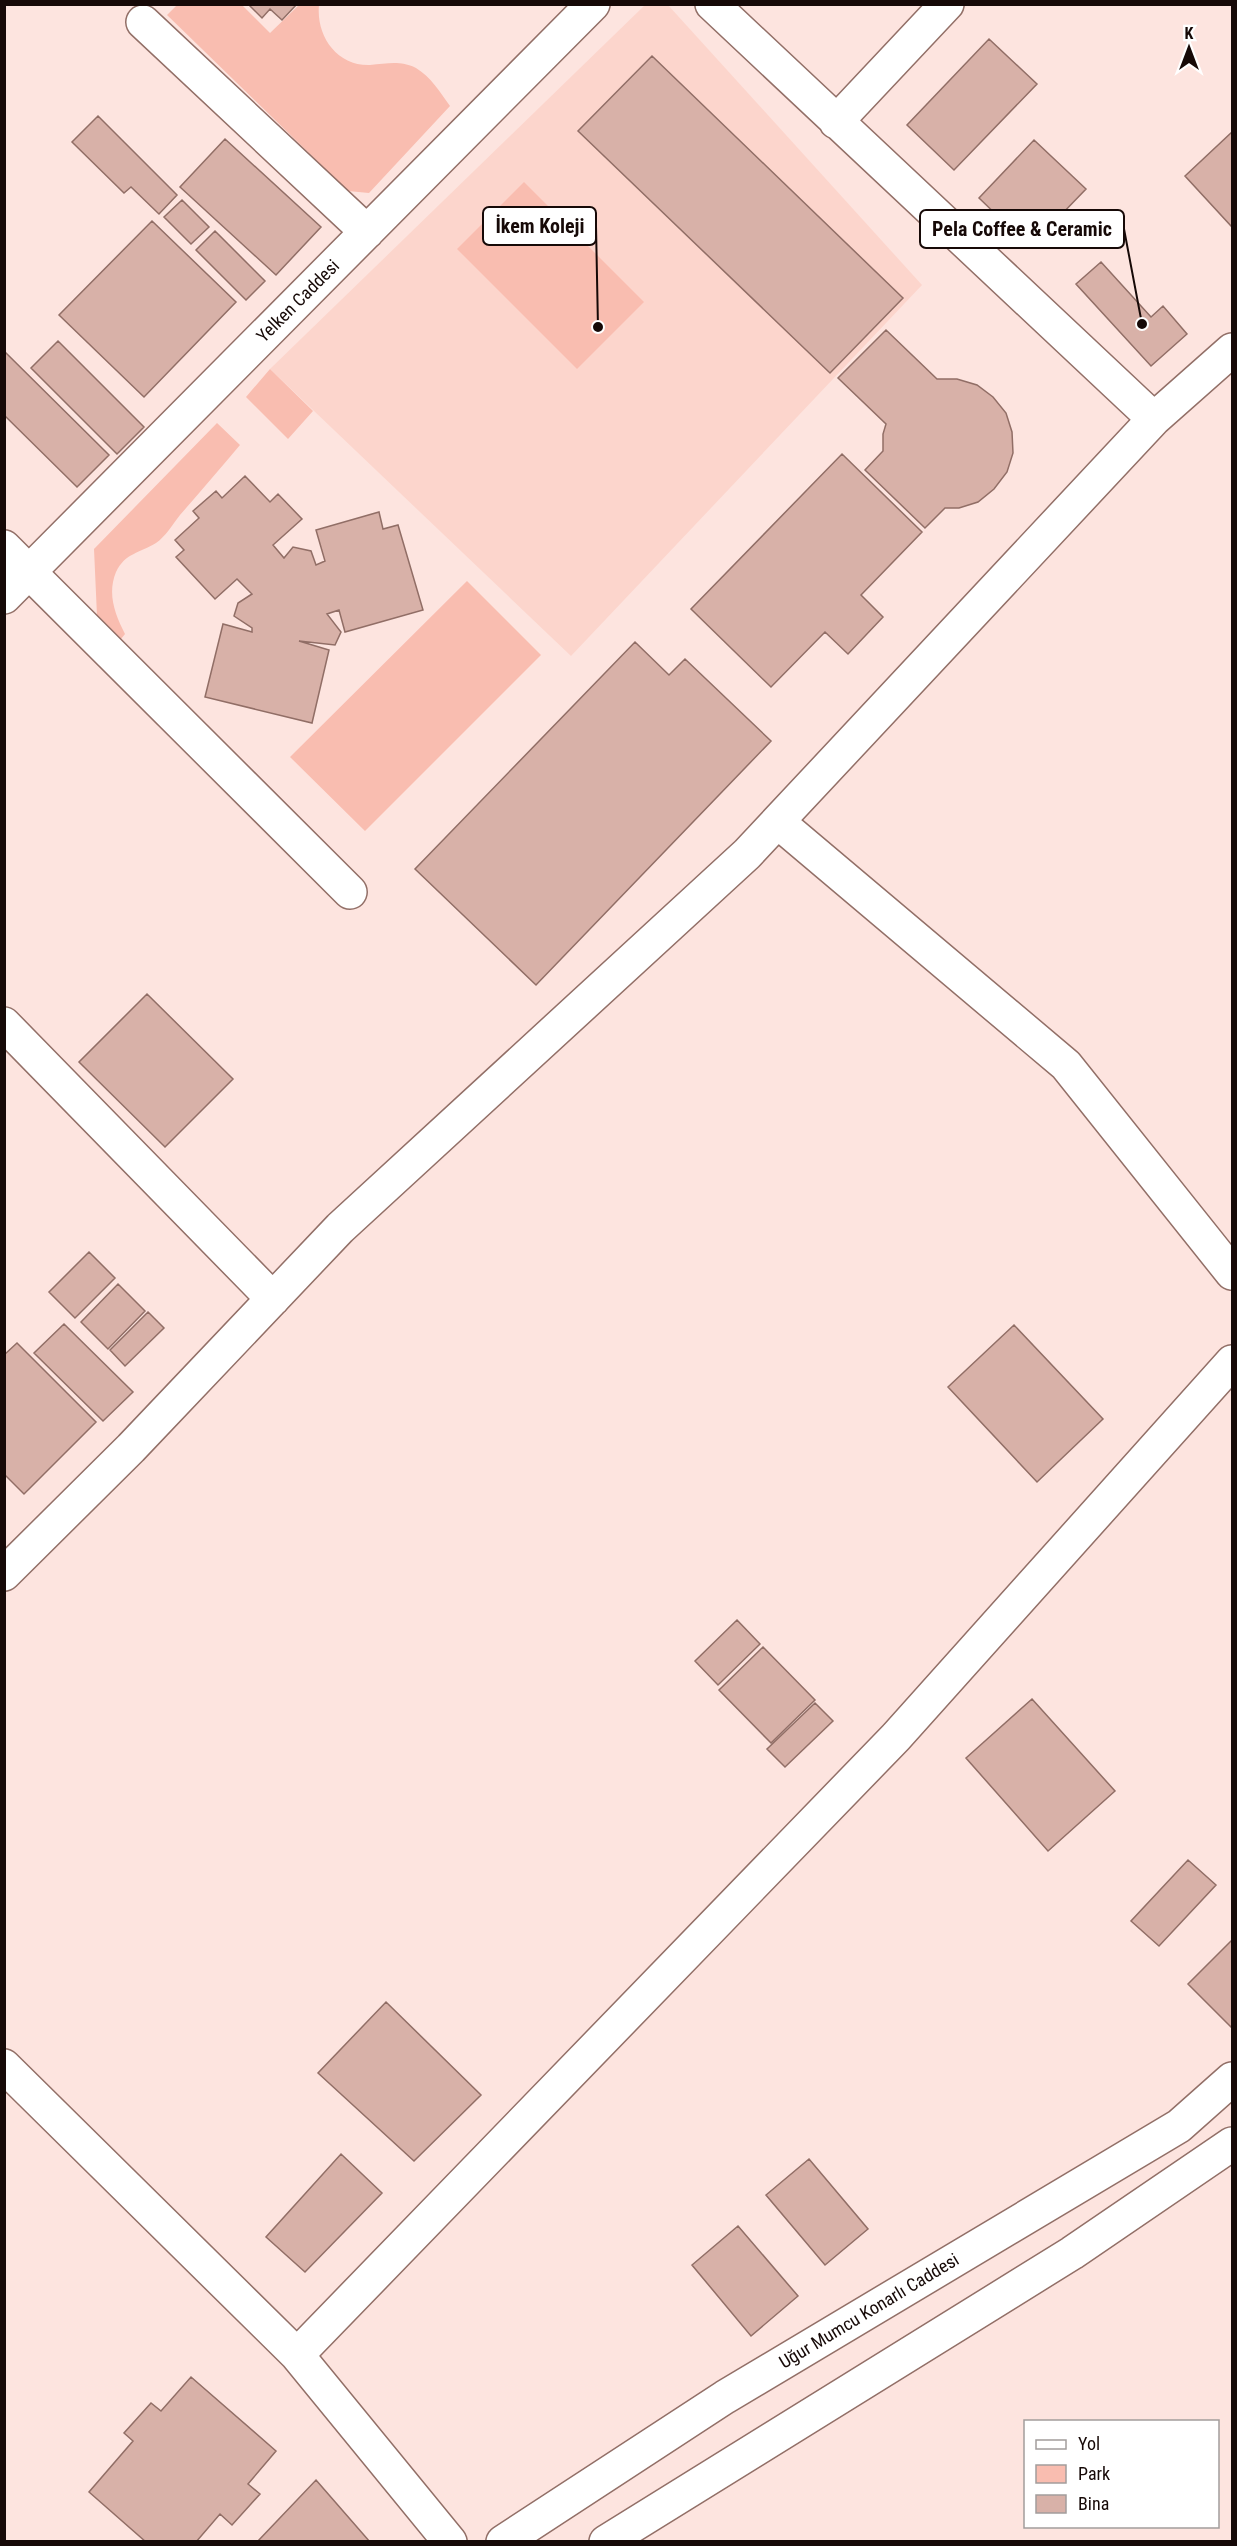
<svg xmlns="http://www.w3.org/2000/svg" width="1237" height="2546" font-family="'Roboto Condensed',sans-serif">
  <style>
    .built { fill: #fcd5cc }
    .green { fill: #f9bdb0 }
    .building { fill: #d8b1a8; stroke: #916e66; stroke-width: 1.5 }
    .lines { fill: none; stroke-linecap: round; stroke-linejoin: round }
    .minor-casing { stroke: #926f67; stroke-width: 36 }
    .minor { stroke: #fff; stroke-width: 33 }
    .labels { text-anchor: middle; stroke-width: 5; stroke-linejoin: round; paint-order: stroke }
    .street-label { font-size: 18px; fill: #160907; stroke: #fff }
    .leader { fill: none; stroke: #160907; stroke-width: 2 }
    .callout-dot { fill: #160907; stroke: #fff; stroke-width: 2 }
    .callout { fill: #fff; stroke: #160907; stroke-width: 2 }
    .callout-label { font-size: 20px; text-anchor: middle; font-weight: bold; fill: #160907 }
  </style>
  <rect width="100%" height="100%" fill="#fde4df"/>
  <path class="built" d="M 645,5 L 668,5 L 922,285 L 571,656 L 270,369 Z"/>
  <path class="green" d="M 177,5 L 242,5 L 270,33 L 299,5 L 319,5 C 316,35 336,66 370,65 C 387,64 399,60 416,68 C 431,77 440,92 450,106 L 369,193 L 348,191 L 167,15 Z
    M 524,182 L 644,302 L 577,369 L 457,249 Z
    M 270,369 L 313,411 L 288,439 L 246,397 Z
    M 217,423 L 240,445 C 220,469 200,492 180,515 C 173,524 165,537 156,543 C 140,553 125,553 116,572 C 107,594 115,614 125,634 L 121,639 L 97,616 L 94,549 Z
    M 467,581 L 541,655 L 365,831 L 290,757 Z"/>
  <path class="building" d="M 248,4 L 297,4 L 282,20 L 270,9 L 262,18 Z
    M 989,39 L 1037,84 L 954,170 L 907,125 Z
    M 652,56 L 903,298 L 830,373 L 578,131 Z
    M 98,116 L 177,195 L 159,214 L 131,187 L 124,193 L 72,142 Z
    M 1232,132 L 1232,227 L 1185,176 Z
    M 225,139 L 321,227 L 276,275 L 180,187 Z
    M 1034,140 L 1086,189 L 1030,247 L 979,198 Z
    M 182,200 L 209,227 L 191,244 L 164,217 Z
    M 152,221 L 236,302 L 144,397 L 59,315 Z
    M 215,231 L 265,281 L 246,300 L 196,250 Z
    M 1101,262 L 1151,317 L 1163,306 L 1187,334 L 1151,366 L 1076,284 Z
    M 886,330 L 937,379 L 957,379 L 977,385 L 993,397 L 1006,413 L 1012,432 L 1013,453 L 1007,472 L 994,489 L 978,502 L 959,508 L 945,508 L 925,528 L 865,470 L 883,451 L 883,434 L 886,424 L 838,378 Z
    M 58,341 L 144,427 L 117,454 L 31,368 Z
    M 4,351 L 109,455 L 77,487 L 4,415 Z
    M 842,454 L 922,532 L 861,595 L 883,617 L 848,654 L 825,632 L 771,687 L 691,609 Z
    M 245,476 L 270,502 L 278,494 L 302,519 L 273,545 L 284,558 L 293,547 L 311,551 L 316,565 L 325,561 L 316,530 L 379,512 L 383,529 L 398,525 L 423,610 L 345,632 L 339,610 L 327,614 L 341,632 L 335,645 L 299,641 L 329,650 L 312,723 L 205,697 L 223,624 L 252,632 L 252,628 L 234,616 L 238,603 L 252,594 L 237,579 L 215,599 L 176,557 L 184,550 L 175,540 L 199,518 L 193,511 L 216,491 L 222,498 Z
    M 635,642 L 669,675 L 685,659 L 771,741 L 536,985 L 415,869 Z
    M 147,994 L 233,1079 L 165,1147 L 79,1062 Z
    M 89,1252 L 115,1278 L 75,1318 L 49,1292 Z
    M 118,1284 L 145,1311 L 108,1349 L 81,1322 Z
    M 148,1312 L 164,1328 L 125,1366 L 110,1350 Z
    M 64,1324 L 133,1392 L 103,1421 L 34,1353 Z
    M 1014,1325 L 1103,1419 L 1037,1482 L 948,1387 Z
    M 17,1343 L 96,1422 L 24,1494 L 4,1474 L 4,1355 Z
    M 737,1620 L 760,1644 L 718,1685 L 695,1661 Z
    M 763,1647 L 815,1700 L 771,1743 L 719,1690 Z
    M 1032,1699 L 1115,1791 L 1048,1851 L 966,1758 Z
    M 815,1703 L 833,1721 L 785,1767 L 767,1749 Z
    M 1188,1860 L 1216,1885 L 1159,1946 L 1131,1921 Z
    M 1232,1940 L 1232,2025 L 1231,2027 L 1188,1984 Z
    M 386,2002 L 481,2095 L 414,2161 L 318,2073 Z
    M 341,2154 L 382,2193 L 305,2272 L 266,2237 Z
    M 809,2159 L 868,2229 L 825,2265 L 766,2195 Z
    M 738,2226 L 798,2296 L 751,2336 L 692,2265 Z
    M 191,2377 L 276,2451 L 248,2484 L 260,2494 L 232,2525 L 220,2514 L 196,2542 L 146,2542 L 89,2492 L 133,2441 L 124,2433 L 151,2403 L 161,2411 Z
    M 316,2480 L 370,2542 L 257,2542 Z"/>
  <g class="lines">
    <g class="minor-casing">
      <path id="minor" d="M 143,22 L 367,232
        M 836,122 L 947,4
        M 1154,419 L 1232,350
        M 4,547 L 350,892
        M 4,597 L 593,4
        M 778,822 L 1066,1065 L 1232,1273
        M 4,1024 L 273,1299
        M 4,1574 L 131,1448 L 340,1228 L 747,854 L 1154,419 L 712,4
        M 4,2066 L 297,2355 L 450,2542
        M 297,2355 L 896,1737 L 1232,1362
        M 503,2542 L 725,2397 L 1179,2126 L 1232,2079
        M 606,2542 L 1072,2253 L 1232,2144"/>
    </g>
    <use href="#minor" class="minor"/>
  </g>
  <g class="labels">
    <g class="street-label">
      <text transform="translate(298 301) rotate(-45)" y="6">Yelken Caddesi</text>
      <text transform="translate(869 2311) rotate(-31)" y="6">Uğur Mumcu Konarlı Caddesi</text>
    </g>
  </g>
  <path class="leader" d="M598 327L596 226M1142 324L1124 229"/>
  <g class="callout-dot">
    <circle cx="598" cy="327" r="6"/>
    <circle cx="1142" cy="324" r="6"/>
  </g>
  <g class="callout">
    <rect x="483" y="207" width="113" height="38" rx="6"/>
    <rect x="920" y="210" width="204" height="38" rx="6"/>
  </g>
  <g class="callout-label">
    <text x="540" y="233">İkem Koleji</text>
    <text x="1022" y="236">Pela Coffee &amp; Ceramic</text>
  </g>
  <rect width="1237" height="2546" fill="none" stroke="#160907" stroke-width="12"/>
  <rect x="1024" y="2420" width="195" height="108" fill="#ffffff" stroke="#a29d9c" stroke-width="1.5"/>
  <rect x="1036" y="2440" width="30" height="9" fill="#ffffff" stroke="#a29d9c" stroke-width="1.5"/>
  <text x="1078" y="2450" font-size="18" fill="#160907">Yol</text>
  <rect x="1036" y="2465" width="30" height="18" fill="#f9bdb0" stroke="#a29d9c" stroke-width="1.5"/>
  <text x="1078" y="2480" font-size="18" fill="#160907">Park</text>
  <rect x="1036" y="2495" width="30" height="18" fill="#d8b1a8" stroke="#a29d9c" stroke-width="1.5"/>
  <text x="1078" y="2510" font-size="18" fill="#160907">Bina</text>
  <g transform="translate(1189 48)" stroke="#ffffff" stroke-width="4.5" paint-order="stroke">
  <path d="M0-4.5L10 22L0 15L-10 22Z" fill="#160907"/>
  <text y="-9" font-size="16" font-weight="bold" text-anchor="middle" fill="#160907">K</text>
  </g>
</svg>
